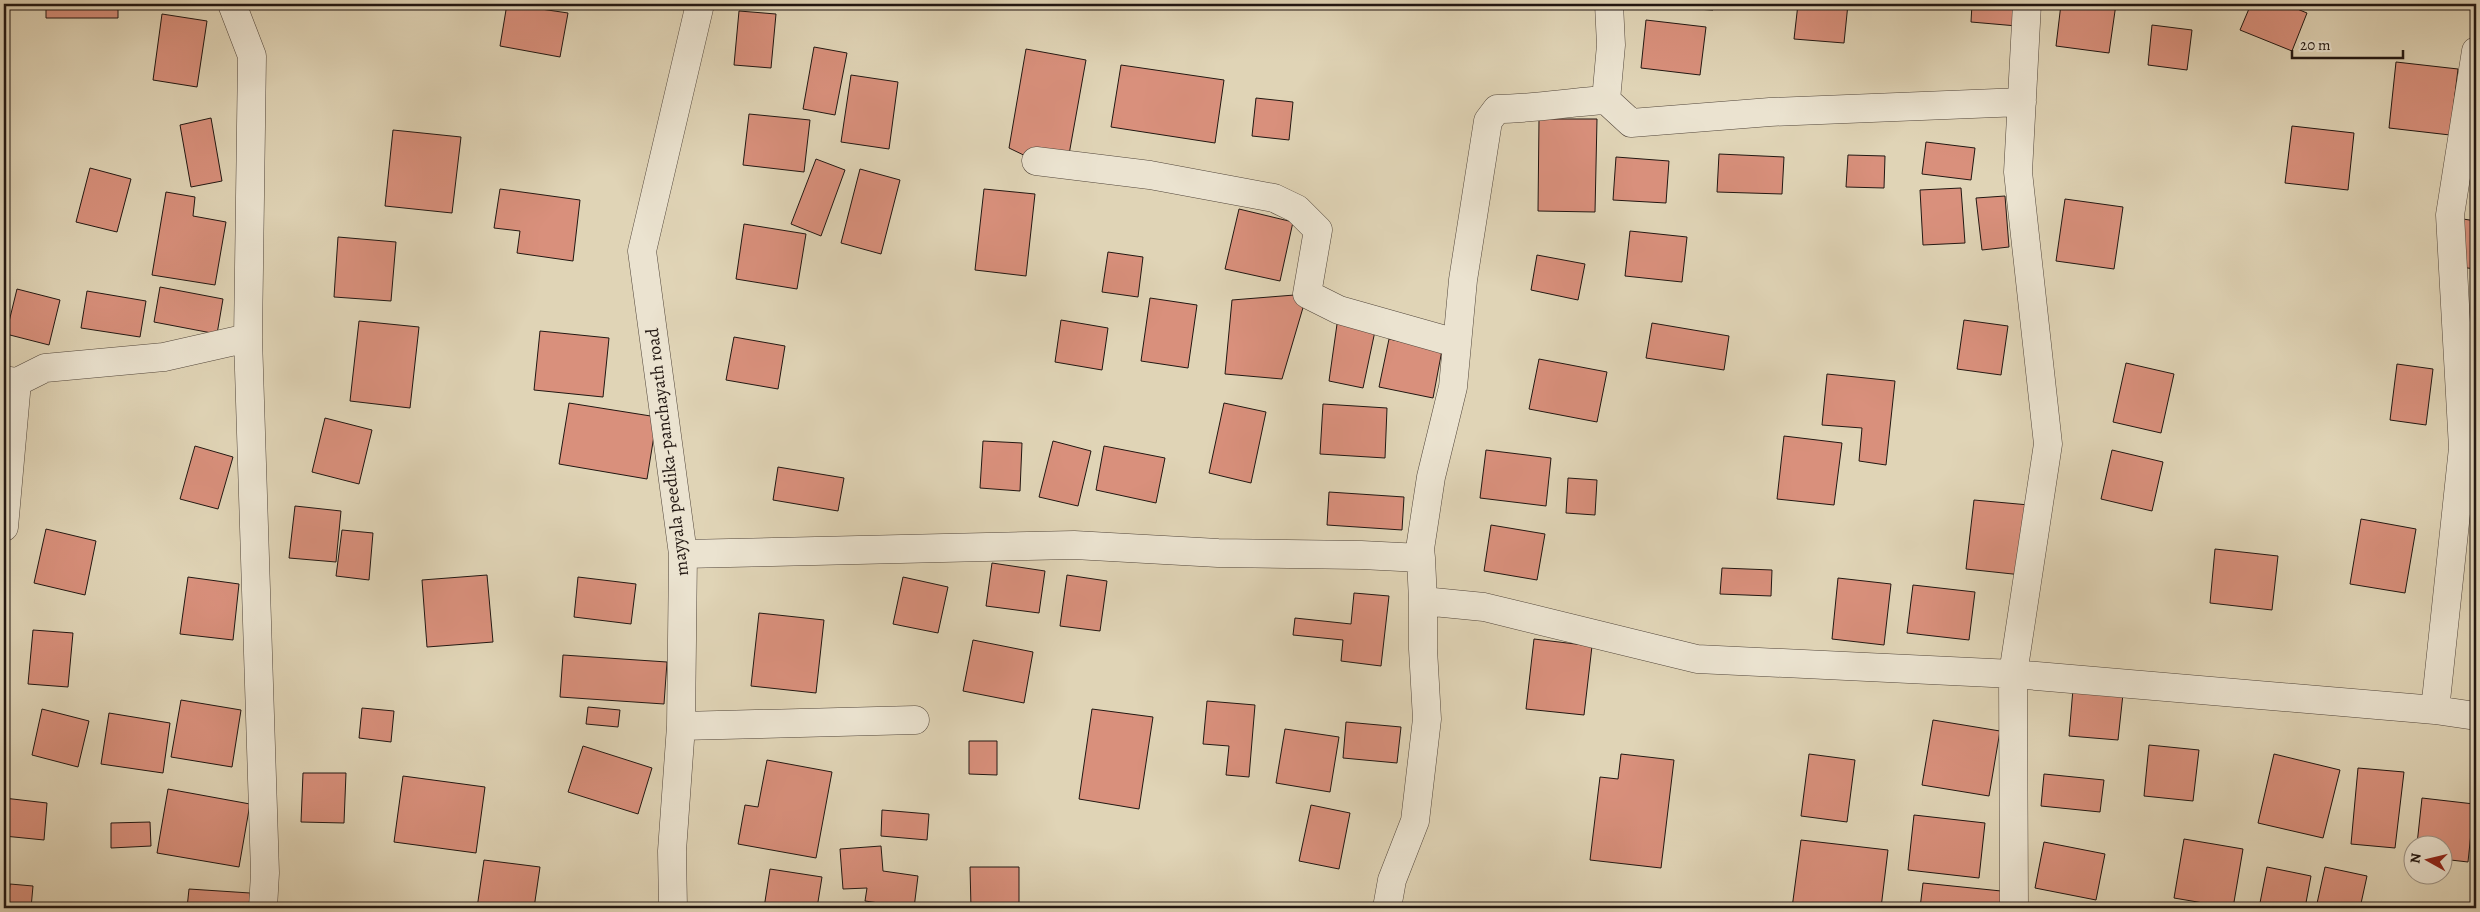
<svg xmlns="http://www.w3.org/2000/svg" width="2480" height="912" font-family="Alegreya,serif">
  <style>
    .building { fill: #d9907c; stroke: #221712 }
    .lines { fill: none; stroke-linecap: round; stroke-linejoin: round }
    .minor-casing { stroke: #52463b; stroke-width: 29 }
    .minor { stroke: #ebe3d0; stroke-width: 28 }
    .labels { text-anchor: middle; stroke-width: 4.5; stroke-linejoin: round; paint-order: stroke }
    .street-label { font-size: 18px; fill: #221712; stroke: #ebe3d0 }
  </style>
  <rect width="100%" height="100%" fill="#e0d4b6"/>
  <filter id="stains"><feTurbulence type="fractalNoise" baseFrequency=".004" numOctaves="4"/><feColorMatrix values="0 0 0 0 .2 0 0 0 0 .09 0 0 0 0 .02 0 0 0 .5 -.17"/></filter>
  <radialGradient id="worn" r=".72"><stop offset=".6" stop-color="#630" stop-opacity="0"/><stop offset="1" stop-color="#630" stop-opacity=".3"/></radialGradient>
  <path class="building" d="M 46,4 L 118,4 L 118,18 L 46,18 Z
    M 507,4 L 568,13 L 560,57 L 500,46 Z
    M 1660,4 L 1713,4 L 1713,10 L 1660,7 Z
    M 1798,4 L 1848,4 L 1844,43 L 1794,39 Z
    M 1972,4 L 2019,4 L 2017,26 L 1971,22 Z
    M 2061,4 L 2116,4 L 2109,53 L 2056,46 Z
    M 2176,4 L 2207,4 L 2207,8 Z
    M 2251,4 L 2285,4 L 2307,13 L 2292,51 L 2240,30 Z
    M 739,11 L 776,14 L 771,68 L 734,65 Z
    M 162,14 L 207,21 L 197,87 L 153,80 Z
    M 1646,20 L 1706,27 L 1700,75 L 1641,68 Z
    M 2152,25 L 2192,30 L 2187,70 L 2148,65 Z
    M 814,47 L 847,53 L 835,115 L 803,109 Z
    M 1026,49 L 1086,60 L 1068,160 L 1036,161 L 1009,148 Z
    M 2396,62 L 2458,69 L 2450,135 L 2389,128 Z
    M 1121,65 L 1224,80 L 1215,143 L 1111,127 Z
    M 851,75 L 898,82 L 889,149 L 841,142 Z
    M 1256,98 L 1293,102 L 1289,140 L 1252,136 Z
    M 749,114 L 810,120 L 804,172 L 743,165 Z
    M 211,118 L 222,181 L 191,187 L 180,125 Z
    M 1539,119 L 1597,119 L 1595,212 L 1538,211 Z
    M 2292,126 L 2354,133 L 2348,190 L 2285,183 Z
    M 393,130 L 461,137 L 452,213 L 385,206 Z
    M 1926,142 L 1975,148 L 1971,180 L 1922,174 Z
    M 1719,154 L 1784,157 L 1782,194 L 1717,192 Z
    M 1848,155 L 1885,156 L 1884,188 L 1846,187 Z
    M 1616,157 L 1669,161 L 1666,203 L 1613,200 Z
    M 816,159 L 845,170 L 821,236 L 791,224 Z
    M 90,168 L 131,179 L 117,232 L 76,222 Z
    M 860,169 L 900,180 L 881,254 L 841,243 Z
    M 1961,188 L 1965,243 L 1923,245 L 1920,190 Z
    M 500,189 L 580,200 L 573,261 L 517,253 L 520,231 L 494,228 Z
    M 984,189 L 1035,194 L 1026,276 L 975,270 Z
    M 166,192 L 195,197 L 193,216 L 226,222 L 215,285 L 152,275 Z
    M 2005,196 L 2009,247 L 1982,250 L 1976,198 Z
    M 2065,199 L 2123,207 L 2114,269 L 2056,261 Z
    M 1239,209 L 1293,222 L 1280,281 L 1225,269 Z
    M 2463,219 L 2476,221 L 2476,269 L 2459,267 Z
    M 744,224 L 806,234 L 797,289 L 736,279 Z
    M 1630,231 L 1687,237 L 1682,282 L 1625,276 Z
    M 338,237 L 396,242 L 391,301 L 334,297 Z
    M 1108,252 L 1143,257 L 1138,297 L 1102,292 Z
    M 1537,255 L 1585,264 L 1578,300 L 1531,290 Z
    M 160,287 L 223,299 L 217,334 L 154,322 Z
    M 17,289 L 60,300 L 49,345 L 6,334 Z
    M 87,291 L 146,301 L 140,337 L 81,328 Z
    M 1307,294 L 1282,379 L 1225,374 L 1232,300 Z
    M 1150,298 L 1197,305 L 1188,368 L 1141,361 Z
    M 1339,310 L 1375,331 L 1363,388 L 1329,381 Z
    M 1061,320 L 1108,328 L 1102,370 L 1055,362 Z
    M 1964,320 L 2008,326 L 2001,375 L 1957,369 Z
    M 359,321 L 419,327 L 410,408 L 350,401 Z
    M 1652,323 L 1729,336 L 1724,370 L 1646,358 Z
    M 540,331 L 609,338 L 603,397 L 534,390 Z
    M 734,337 L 785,346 L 778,389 L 726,380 Z
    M 1389,339 L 1442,350 L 1433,398 L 1379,387 Z
    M 1539,359 L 1607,372 L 1597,422 L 1529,409 Z
    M 2126,363 L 2174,374 L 2161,433 L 2113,422 Z
    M 2397,364 L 2433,369 L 2426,425 L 2390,420 Z
    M 1827,374 L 1895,381 L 1886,465 L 1859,461 L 1862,428 L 1822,425 Z
    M 569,403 L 657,417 L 647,479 L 559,464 Z
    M 1224,403 L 1266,412 L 1251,483 L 1209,473 Z
    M 1323,404 L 1387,408 L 1385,458 L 1320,454 Z
    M 325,418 L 372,430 L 359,484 L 312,472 Z
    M 1784,436 L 1842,443 L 1834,505 L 1777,499 Z
    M 983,441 L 1022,443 L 1020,491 L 980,488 Z
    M 1053,441 L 1091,451 L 1078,506 L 1039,497 Z
    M 195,446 L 233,457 L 218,509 L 180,499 Z
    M 1104,446 L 1165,458 L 1156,503 L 1096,490 Z
    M 1486,450 L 1551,458 L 1546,506 L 1480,498 Z
    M 2112,450 L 2163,462 L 2152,511 L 2101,499 Z
    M 778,467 L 844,478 L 838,511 L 773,500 Z
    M 1568,478 L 1597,480 L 1595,515 L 1566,513 Z
    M 1329,492 L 1404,497 L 1402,530 L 1327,525 Z
    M 1974,500 L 2029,505 L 2022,575 L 1966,569 Z
    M 295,506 L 341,511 L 336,562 L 289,558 Z
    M 2361,519 L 2416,529 L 2405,593 L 2350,584 Z
    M 1491,525 L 1545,534 L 1537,580 L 1484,571 Z
    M 46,529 L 96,541 L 85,595 L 34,583 Z
    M 342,530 L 373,533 L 369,580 L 336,576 Z
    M 2215,549 L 2278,556 L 2272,610 L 2210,603 Z
    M 992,563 L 1045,571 L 1039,613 L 986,606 Z
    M 1722,568 L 1772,570 L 1771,596 L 1720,594 Z
    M 487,575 L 493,642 L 427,647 L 422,580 Z
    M 1067,575 L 1107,581 L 1100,631 L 1060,626 Z
    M 188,577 L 239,584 L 233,640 L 180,634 Z
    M 578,577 L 636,584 L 631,624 L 574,617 Z
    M 903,577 L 948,587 L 938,633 L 893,624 Z
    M 1838,578 L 1891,584 L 1884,645 L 1832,639 Z
    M 1913,585 L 1975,592 L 1969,640 L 1907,633 Z
    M 1354,593 L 1389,596 L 1381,666 L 1341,661 L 1343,640 L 1293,635 L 1295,618 L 1351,624 Z
    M 759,613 L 824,620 L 816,693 L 751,686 Z
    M 33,630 L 73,633 L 68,687 L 28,684 Z
    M 1534,639 L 1592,646 L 1584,715 L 1526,709 Z
    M 973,640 L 1033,652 L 1024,703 L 963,691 Z
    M 563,655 L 667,662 L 664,704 L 560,697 Z
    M 2073,689 L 2123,694 L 2118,740 L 2069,736 Z
    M 181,700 L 241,710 L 232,767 L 171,757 Z
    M 1207,701 L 1255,705 L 1249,777 L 1226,775 L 1229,746 L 1203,744 Z
    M 588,707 L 620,710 L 618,727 L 586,724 Z
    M 362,708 L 394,711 L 391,742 L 359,738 Z
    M 42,709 L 89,721 L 78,767 L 32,755 Z
    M 1092,709 L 1153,717 L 1139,809 L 1079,799 Z
    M 109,713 L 170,723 L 163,773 L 101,764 Z
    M 1933,720 L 2000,731 L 1989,796 L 1922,785 Z
    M 1346,722 L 1401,727 L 1397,763 L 1343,758 Z
    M 1285,729 L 1339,737 L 1330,792 L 1276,783 Z
    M 969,741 L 997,741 L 997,775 L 969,774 Z
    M 2149,745 L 2199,750 L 2193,801 L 2144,796 Z
    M 583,746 L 652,768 L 638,814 L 568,792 Z
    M 1621,754 L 1674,760 L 1661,868 L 1590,860 L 1600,777 L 1618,779 Z
    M 1809,754 L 1855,760 L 1847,822 L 1801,816 Z
    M 2274,754 L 2340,770 L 2323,838 L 2258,823 Z
    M 767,760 L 832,772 L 816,858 L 738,844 L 745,805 L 758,807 Z
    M 2358,768 L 2404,772 L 2395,848 L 2351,844 Z
    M 303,773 L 346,773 L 344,823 L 301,822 Z
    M 2044,774 L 2104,780 L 2100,812 L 2041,806 Z
    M 403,776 L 485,787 L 476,853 L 394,842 Z
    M 168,789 L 250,804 L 239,867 L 157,853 Z
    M 4,798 L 47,803 L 44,840 L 4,836 Z
    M 2422,798 L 2474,804 L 2468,862 L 2442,859 L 2442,844 L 2417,844 Z
    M 1311,805 L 1350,813 L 1339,869 L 1299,861 Z
    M 882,810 L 929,814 L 927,840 L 881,836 Z
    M 1914,815 L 1985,823 L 1979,878 L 1908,870 Z
    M 150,822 L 151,846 L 111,848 L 111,823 Z
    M 2184,839 L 2243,849 L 2233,908 L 2174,898 Z
    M 1801,840 L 1888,850 L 1881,908 L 1792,908 Z
    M 2044,842 L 2105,854 L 2096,900 L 2035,888 Z
    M 881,846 L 883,871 L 918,876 L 914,908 L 865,901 L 867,888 L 843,889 L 840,849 Z
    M 484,860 L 540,867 L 534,908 L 477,908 Z
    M 970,867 L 1019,867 L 1019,908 L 971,908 Z
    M 2267,867 L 2311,876 L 2305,908 L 2259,908 Z
    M 2325,867 L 2367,876 L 2360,908 L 2316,908 Z
    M 770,869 L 822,877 L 817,908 L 764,908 Z
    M 1923,883 L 2011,892 L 2009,908 L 1920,908 Z
    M 10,884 L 33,886 L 31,908 L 4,908 L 8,908 Z
    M 189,889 L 250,893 L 249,908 L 187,908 Z
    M 1680,903 L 1707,908 L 1679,908 Z"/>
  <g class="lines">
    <g class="minor-casing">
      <path id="minor" d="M 232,4 L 252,56 L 248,338 L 265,873 L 263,908
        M 1606,100 L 1631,123 L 1770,112 L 2022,102
        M 1036,161 L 1150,175 L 1274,198 L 1297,209 L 1318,230 L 1307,294 L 1339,310 L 1456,343
        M 4,380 L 17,382 L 45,368 L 164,357 L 248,338
        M 4,527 L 17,382
        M 683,554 L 1074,545 L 1218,553 L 1361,555 L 1421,558 L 1423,601 L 1484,607 L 1697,659 L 2013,674 L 2435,710 L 2476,716
        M 1421,558 L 1420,549 L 1431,477 L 1453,387 L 1463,280 L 1488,121 L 1497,109 C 1534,109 1570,102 1606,100 L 1611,45 L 1609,4
        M 2435,710 L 2463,448 L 2450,215 L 2476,51
        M 681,726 L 915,720
        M 673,908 L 672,851 L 681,726 L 683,554 L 642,251 L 700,4
        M 1387,908 L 1392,880 L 1415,821 L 1427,719 L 1423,649 L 1423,601
        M 2014,908 L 2013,674 L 2048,444 L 2018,172 L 2027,4"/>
    </g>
    <use href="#minor" class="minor"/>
  </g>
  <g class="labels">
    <g class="street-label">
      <text transform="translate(667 452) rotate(-97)" y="6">mayyala peedika-panchayath road</text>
    </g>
  </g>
  <rect width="2480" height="912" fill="none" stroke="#e0d4b6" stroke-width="20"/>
  <rect x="5" y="5" width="2470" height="902" fill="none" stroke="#221712" stroke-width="2.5"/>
  <rect x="10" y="10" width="2460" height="892" fill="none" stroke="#221712"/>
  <g transform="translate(2428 860) rotate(278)"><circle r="24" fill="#ebe3d0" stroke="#9b9184"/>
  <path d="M0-4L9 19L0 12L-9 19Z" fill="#8f2418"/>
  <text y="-8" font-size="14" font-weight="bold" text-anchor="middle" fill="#221712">N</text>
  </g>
  <path d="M2292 50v8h111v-8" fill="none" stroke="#221712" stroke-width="2.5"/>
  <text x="2300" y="50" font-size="15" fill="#221712" stroke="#ebe3d0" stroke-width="4" paint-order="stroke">20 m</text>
  <rect width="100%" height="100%" filter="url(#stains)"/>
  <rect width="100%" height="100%" fill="url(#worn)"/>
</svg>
